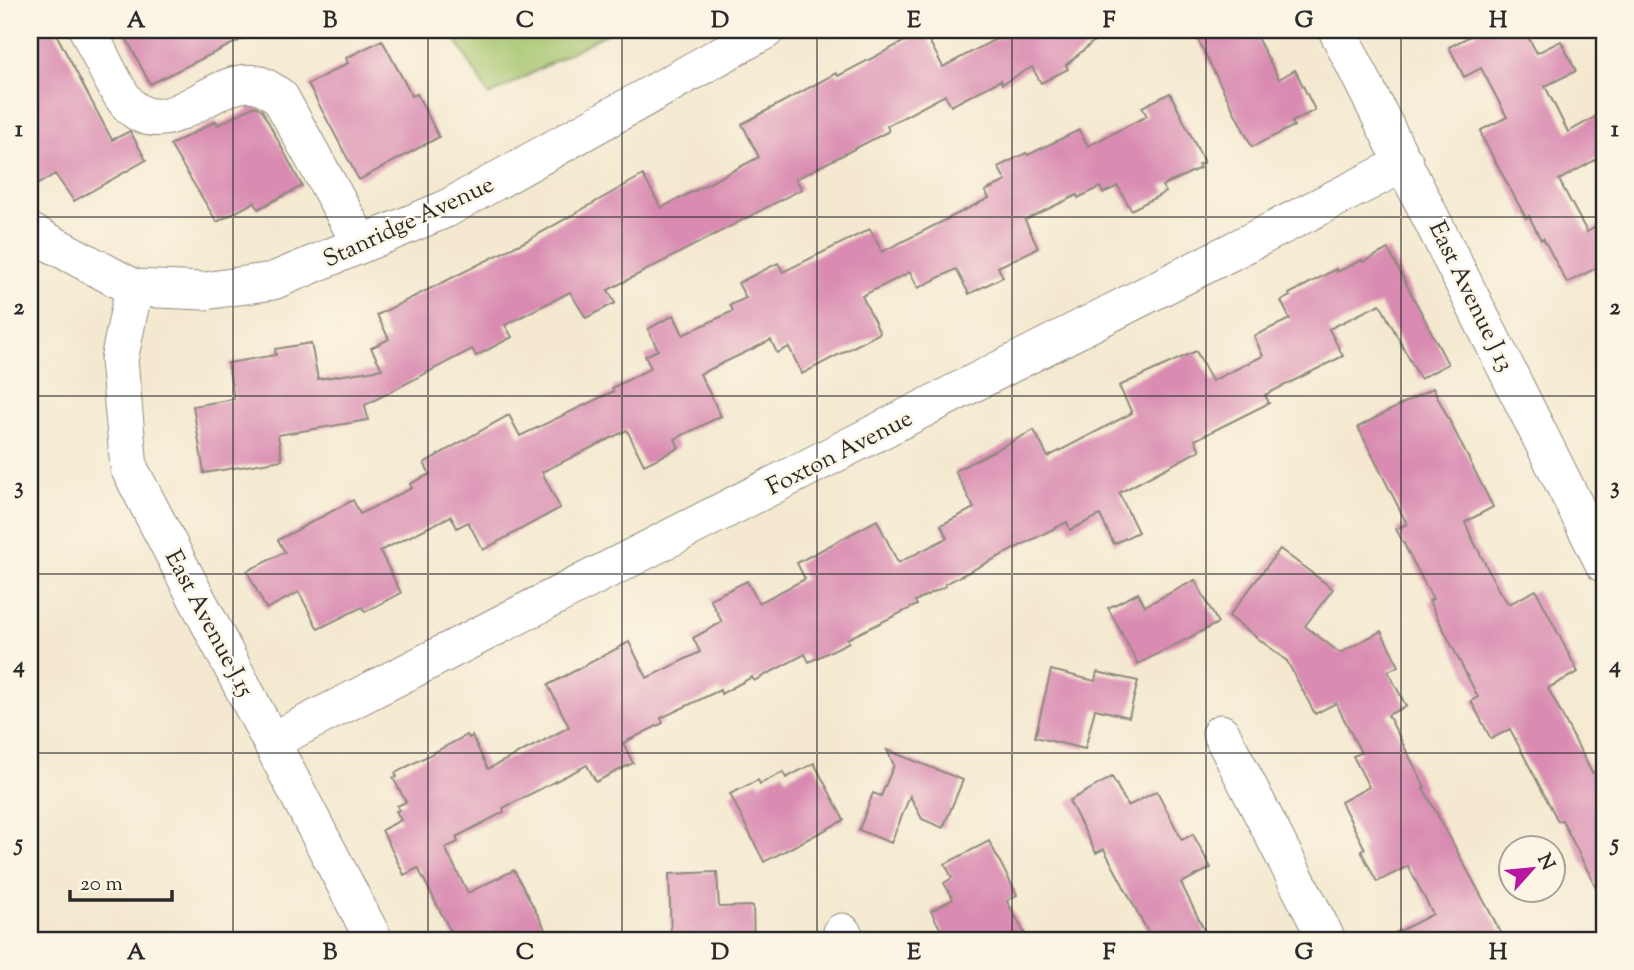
<svg xmlns="http://www.w3.org/2000/svg" width="1634" height="970" font-family="'Sorts Mill Goudy',serif">
  <style>
    .green { fill: #a4c46d; stroke: #68784c; stroke-width: 2 }
    .building { fill: #d98bb1 }
    .lines { fill: none; stroke-linecap: round; stroke-linejoin: round }
    .minor-casing { stroke: #908a7e; stroke-width: 39 }
    .minor { stroke: #fff; stroke-width: 37 }
    .grid { fill: none; stroke: #2b2b2b; stroke-width: 2; stroke-opacity: 0.55 }
    .labels { text-anchor: middle; stroke-width: 5; stroke-linejoin: round; paint-order: stroke }
    .street-label { font-size: 24px; fill: #2b2b2b; stroke: #fcf5e5 }
    .neatline { fill: none; stroke: #2b2b2b; stroke-width: 2.5 }
    .grid-label { font-size: 23px; text-anchor: middle; font-weight: bold; fill: #2b2b2b }
  </style>
  <rect width="100%" height="100%" fill="#fcf5e5"/>
  <filter id="ink" filterUnits="userSpaceOnUse"><feTurbulence type="fractalNoise" baseFrequency=".0143" numOctaves="2"/><feDisplacementMap in="SourceGraphic" scale="14" xChannelSelector="R" yChannelSelector="G"/><feConvolveMatrix kernelMatrix="1 2 1 2 8 2 1 2 1" color-interpolation-filters="sRGB"/></filter>
  <filter id="wash" filterUnits="userSpaceOnUse"><feTurbulence type="fractalNoise" baseFrequency=".00686" numOctaves="4" result="noise"/><feDisplacementMap in="SourceGraphic" scale="28" xChannelSelector="R" yChannelSelector="G"/><feGaussianBlur stdDeviation="1.57" result="paint"/><feColorMatrix in="noise" values="0 0 0 0 0 0 0 0 0 0 0 0 0 0 0 0 0 1.4 0 .05"/><feComposite in="paint" operator="in"/></filter>
  <g filter="url(#wash)">
    <rect width="100%" height="100%" fill="#f4e9d0"/>
    <path class="green" d="M 450,30 L 613,30 L 489,96 Z"/>
    <g id="blocks">
      <path class="building" d="M 30,30 L 54,30 L 112,140 L 130,131 L 146,160 L 74,201 L 55,174 L 38,184 L 30,169 Z
        M 122,30 L 261,30 L 150,84 Z
        M 1013,30 L 1107,30 L 1066,65 L 1068,69 L 1041,83 L 1032,67 L 1002,84 L 1001,80 L 951,106 L 945,95 L 887,126 L 889,131 L 796,179 L 802,189 L 608,290 L 615,303 L 586,318 L 570,292 L 505,325 L 512,337 L 476,356 L 472,349 L 365,405 L 368,420 L 278,435 L 282,460 L 204,473 L 193,406 L 234,399 L 228,363 L 276,355 L 275,349 L 311,343 L 318,379 L 382,369 L 371,348 L 389,339 L 377,315 L 528,240 L 643,175 L 661,208 L 698,189 L 759,157 L 742,124 L 836,73 L 838,76 L 924,31 L 943,67 Z
        M 1193,30 L 1253,30 L 1279,79 L 1295,70 L 1315,110 L 1292,122 L 1294,126 L 1252,147 Z
        M 1482,30 L 1524,30 L 1537,53 L 1561,41 L 1576,71 L 1545,86 L 1568,132 L 1604,112 L 1604,155 L 1559,180 L 1587,232 L 1604,222 L 1604,264 L 1567,283 L 1543,238 L 1541,240 L 1529,216 L 1526,218 L 1482,137 L 1481,130 L 1507,117 L 1481,68 L 1464,77 L 1449,47 Z
        M 382,40 L 412,96 L 417,94 L 439,137 L 359,180 L 308,84 L 348,63 L 346,58 Z
        M 1170,93 L 1204,162 L 1198,165 L 1200,168 L 1162,186 L 1166,192 L 1131,210 L 1118,186 L 1103,193 L 1100,187 L 1078,198 L 1077,195 L 1025,220 L 1038,248 L 998,267 L 1003,277 L 969,294 L 956,269 L 918,288 L 910,272 L 862,296 L 880,333 L 802,374 L 789,347 L 777,353 L 771,340 L 700,374 L 721,416 L 675,439 L 679,448 L 644,465 L 627,430 L 542,472 L 560,508 L 483,550 L 468,522 L 457,528 L 451,516 L 380,551 L 401,593 L 365,612 L 362,607 L 318,629 L 299,592 L 266,609 L 247,571 L 285,552 L 278,540 L 353,500 L 360,514 L 412,488 L 410,484 L 430,474 L 424,463 L 509,415 L 520,436 L 614,391 L 612,388 L 651,368 L 645,356 L 658,350 L 648,329 L 674,315 L 683,335 L 733,311 L 730,305 L 746,298 L 738,283 L 778,263 L 783,272 L 870,229 L 882,252 L 989,198 L 985,191 L 1006,181 L 998,167 L 1026,153 L 1028,155 L 1079,130 L 1088,146 L 1147,116 L 1142,107 Z
        M 255,106 L 262,110 L 302,186 L 258,209 L 255,202 L 217,222 L 170,145 L 216,121 L 218,125 Z
        M 1388,249 L 1448,364 L 1420,379 L 1380,304 L 1329,329 L 1343,356 L 1265,395 L 1269,403 L 1195,440 L 1200,450 L 1119,493 L 1138,532 L 1114,544 L 1100,515 L 1070,530 L 1067,522 L 945,584 L 946,586 L 915,601 L 917,605 L 847,639 L 849,642 L 809,662 L 805,654 L 754,681 L 752,677 L 721,694 L 720,690 L 661,718 L 663,723 L 623,743 L 633,763 L 596,782 L 587,765 L 503,808 L 504,812 L 456,837 L 458,842 L 445,848 L 468,893 L 514,870 L 551,940 L 455,940 L 418,868 L 404,875 L 382,830 L 401,820 L 396,811 L 399,810 L 397,806 L 406,802 L 393,778 L 397,777 L 395,773 L 467,735 L 469,738 L 472,736 L 488,769 L 541,742 L 569,727 L 548,685 L 629,642 L 647,678 L 700,652 L 693,638 L 722,622 L 710,599 L 747,581 L 759,603 L 805,579 L 797,563 L 877,520 L 898,563 L 947,538 L 941,525 L 974,508 L 955,471 L 1034,430 L 1048,457 L 1132,413 L 1119,386 L 1196,351 L 1212,381 L 1263,356 L 1254,336 L 1290,319 L 1281,301 L 1290,296 L 1289,294 L 1336,269 L 1337,272 L 1362,260 L 1363,262 Z
        M 1433,388 L 1493,507 L 1465,522 L 1471,536 L 1500,593 L 1509,604 L 1536,590 L 1578,672 L 1548,688 L 1592,773 L 1604,767 L 1604,903 L 1562,820 L 1558,821 L 1510,729 L 1491,739 L 1471,701 L 1478,697 L 1429,601 L 1433,599 L 1396,529 L 1407,524 L 1358,427 Z
        M 1280,549 L 1333,589 L 1305,626 L 1340,653 L 1381,631 L 1399,666 L 1388,671 L 1406,706 L 1388,715 L 1425,787 L 1423,788 L 1505,940 L 1382,940 L 1433,914 L 1408,866 L 1377,882 L 1361,851 L 1365,849 L 1341,802 L 1369,787 L 1353,756 L 1361,753 L 1336,703 L 1315,714 L 1287,661 L 1229,616 Z
        M 1195,580 L 1218,623 L 1138,664 L 1108,608 L 1138,593 L 1145,606 Z
        M 1051,670 L 1095,681 L 1097,672 L 1138,681 L 1129,717 L 1095,709 L 1085,749 L 1035,737 Z
        M 887,750 L 963,780 L 943,828 L 922,819 L 910,796 L 891,843 L 859,830 L 873,793 L 881,796 L 894,765 Z
        M 814,763 L 844,820 L 764,862 L 730,794 L 758,780 L 760,784 L 783,772 L 786,778 Z
        M 1112,777 L 1128,806 L 1157,791 L 1182,840 L 1193,834 L 1211,868 L 1181,883 L 1209,940 L 1152,940 L 1104,849 L 1096,853 L 1069,801 Z
        M 989,841 L 1017,895 L 1007,901 L 1028,940 L 946,940 L 931,911 L 953,899 L 944,883 L 952,878 L 945,864 Z
        M 717,872 L 719,907 L 753,906 L 754,940 L 714,940 L 714,935 L 671,937 L 669,874 Z"/>
    </g>
  </g>
  <g filter="url(#ink)">
    <use href="#blocks" fill-opacity="0" stroke="#908a7e" stroke-width="2"/>
    <g class="lines">
      <g class="minor-casing">
        <path id="minor" d="M 88,30 C 97,48 116,92 129,105 C 168,145 213,75 257,84 C 265,86 273,92 280,97 L 361,244
          M 1337,30 L 1604,564
          M 30,232 L 134,288 L 205,291 L 273,281 L 446,209 L 766,30
          M 134,288 L 119,360 L 129,468 L 374,940
          M 1221,733 L 1327,940
          M 272,741 L 1405,163
          M 842,932 L 847,940"/>
      </g>
      <use href="#minor" class="minor"/>
    </g>
  </g>
  <path class="grid" d="M 233,30 L 233,940M 428,30 L 428,940M 622,30 L 622,940M 817,30 L 817,940M 1012,30 L 1012,940M 1206,30 L 1206,940M 1401,30 L 1401,940M 30,217 L 1604,217M 30,396 L 1604,396M 30,574 L 1604,574M 30,753 L 1604,753"/>
  <g class="labels">
    <g class="street-label">
      <text transform="translate(408 221) rotate(-25)" y="8">Stanridge Avenue</text>
      <text transform="translate(1472 296) rotate(64)" y="8">East Avenue J 13</text>
      <text transform="translate(839 452) rotate(-27)" y="8">Foxton Avenue</text>
      <text transform="translate(210 623) rotate(62)" y="8">East Avenue J 15</text>
    </g>
  </g>
  <rect width="1634" height="970" fill="none" stroke="#fcf5e5" stroke-width="77"/>
  <g transform="translate(1532 869) rotate(63)"><circle r="33" fill="#fcf5e5" stroke="#a8a49b" stroke-width="2"/>
  <path d="M0-5L12 26L0 18L-12 26Z" fill="#b5179e"/>
  <text y="-10" font-size="19" font-weight="bold" text-anchor="middle" fill="#2b2b2b">N</text>
  </g>
  <path d="M70 890v10h102v-10" fill="none" stroke="#2b2b2b" stroke-width="3.5"/>
  <text x="80" y="890" font-size="21" fill="#2b2b2b" stroke="#fcf5e5" stroke-width="5" paint-order="stroke">20 m</text>
  <rect x="38" y="38" width="1558" height="894" class="neatline"/>
  <g class="grid-label">
    <text x="136" y="27">A</text>
    <text x="330" y="27">B</text>
    <text x="525" y="27">C</text>
    <text x="720" y="27">D</text>
    <text x="914" y="27">E</text>
    <text x="1109" y="27">F</text>
    <text x="1304" y="27">G</text>
    <text x="1498" y="27">H</text>
    <text x="19" y="136">1</text>
    <text x="1615" y="136">1</text>
    <text x="19" y="314">2</text>
    <text x="1615" y="314">2</text>
    <text x="19" y="493">3</text>
    <text x="1615" y="493">3</text>
    <text x="19" y="672">4</text>
    <text x="1615" y="672">4</text>
    <text x="19" y="850">5</text>
    <text x="1615" y="850">5</text>
    <text x="136" y="959">A</text>
    <text x="330" y="959">B</text>
    <text x="525" y="959">C</text>
    <text x="720" y="959">D</text>
    <text x="914" y="959">E</text>
    <text x="1109" y="959">F</text>
    <text x="1304" y="959">G</text>
    <text x="1498" y="959">H</text>
  </g>
</svg>
